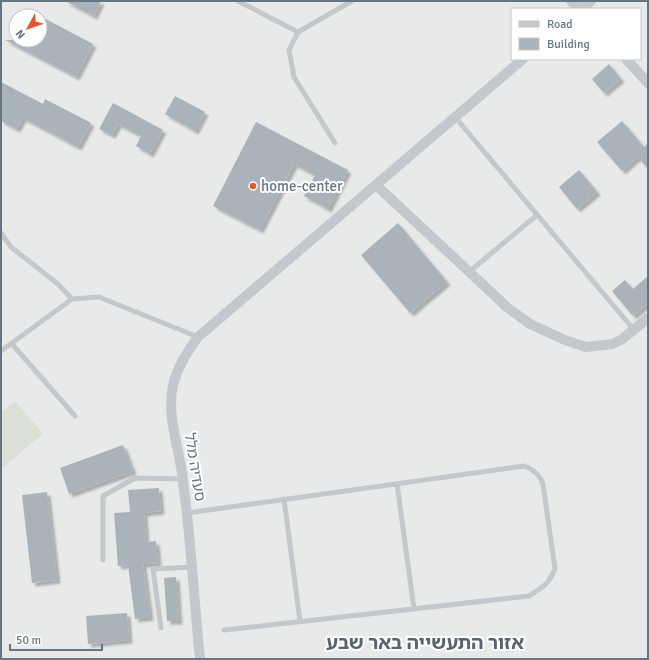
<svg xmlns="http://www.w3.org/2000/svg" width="649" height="660" font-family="Signika,'Noto Sans Hebrew',sans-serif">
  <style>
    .built { fill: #e8e9e9; fill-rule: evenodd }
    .green { fill: #dadfd7 }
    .building { fill: #aab3b9; filter: url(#shadow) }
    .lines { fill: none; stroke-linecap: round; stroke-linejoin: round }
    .lane { stroke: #c3c8cc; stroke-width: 5 }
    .street { stroke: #c3c8cc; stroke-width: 10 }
    .poi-dot { fill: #e4572e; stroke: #fff; stroke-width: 1.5 }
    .labels { text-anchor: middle; stroke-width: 4; stroke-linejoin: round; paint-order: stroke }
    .poi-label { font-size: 15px; fill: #657683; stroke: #fff; text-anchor: start }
    .street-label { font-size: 15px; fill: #657683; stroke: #fff }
    .district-label { font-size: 19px; font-weight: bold; fill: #57646e; stroke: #fff }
  </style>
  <defs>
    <filter id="shadow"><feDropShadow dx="3.5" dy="3.5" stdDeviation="1" flood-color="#0004"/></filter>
  </defs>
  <rect width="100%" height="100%" fill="#fafaf8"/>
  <path class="built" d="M 1,1 L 648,1 L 648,659 L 1,659 ZM 512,9 L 640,9 L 640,59 L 512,59 ZM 16,16 L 40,16 L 40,40 L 16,40 Z"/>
  <path class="green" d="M 15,401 L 43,434 L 1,469 L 1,413 Z"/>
  <path class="building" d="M 65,1 L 101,1 L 94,16 Z
    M 40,16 L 93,44 L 76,77 L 5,40 L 40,40 Z
    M 609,64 L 621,79 L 604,93 L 592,79 Z
    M 1,82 L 43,104 L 45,99 L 91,123 L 78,147 L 23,118 L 17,129 L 1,121 Z
    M 175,96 L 205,112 L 195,131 L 165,114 Z
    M 113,103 L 163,130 L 150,154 L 136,146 L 141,136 L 118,124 L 112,135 L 99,129 Z
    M 622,121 L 644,147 L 648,143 L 648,169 L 638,157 L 622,171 L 597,142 Z
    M 256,122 L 348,170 L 328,209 L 304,196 L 315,175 L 294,164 L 260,230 L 213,206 Z
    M 579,170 L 597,192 L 577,209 L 559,187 Z
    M 398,223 L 447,282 L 410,313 L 361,255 Z
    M 648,276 L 648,303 L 633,316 L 612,291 L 625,280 L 633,289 Z
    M 123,445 L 133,471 L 69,494 L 60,468 Z
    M 159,488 L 161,511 L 144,513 L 146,542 L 156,541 L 158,563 L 143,564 L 150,617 L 135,619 L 128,565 L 118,566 L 114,513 L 130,512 L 128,490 Z
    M 47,492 L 57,580 L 32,583 L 22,495 Z
    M 176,577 L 179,621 L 167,621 L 164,578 Z
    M 127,613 L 129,640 L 88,644 L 86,616 Z"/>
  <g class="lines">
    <path class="lane" d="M 238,1 L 298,32
      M 455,117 L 634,330
      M 335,143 L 294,77 L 289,50 L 298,32 L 352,1
      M 1,233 L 11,247 L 59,285 L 72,299
      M 469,272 L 537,215
      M 12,344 L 75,416
      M 1,351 L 72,299 L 99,297 L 198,337
      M 397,484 L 414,609
      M 284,499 L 300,621
      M 187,513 L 524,466 C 534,470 539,474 543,484 L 555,569 C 549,584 542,588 529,596 L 224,630
      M 103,560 L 103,496 L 135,478 L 183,479
      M 161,628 L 153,569 L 193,567"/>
    <path class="street" d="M 571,1 L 581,9
      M 582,9 L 591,1
      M 626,59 L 648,83
      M 376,185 L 508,308 L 530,324 L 565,340 L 586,347 L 612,344 L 621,340 L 648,318
      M 200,659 C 194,600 191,540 183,481 C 180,450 166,416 173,385 C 178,366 187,352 198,337 L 523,59"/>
  </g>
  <circle class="poi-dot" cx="253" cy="186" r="4"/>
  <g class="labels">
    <g class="poi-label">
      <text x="261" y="191">home-center</text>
    </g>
    <g class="street-label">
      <text transform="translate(195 467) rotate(81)" y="5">סעדיה מלל</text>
    </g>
    <g class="district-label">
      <text x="425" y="649">אזור התעשייה באר שבע</text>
    </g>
  </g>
  <rect width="649" height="660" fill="none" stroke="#657683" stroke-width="4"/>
  <rect x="511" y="8" width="130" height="52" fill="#ffffff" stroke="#c1c8cd"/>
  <rect x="519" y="21" width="20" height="6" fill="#c3c8cc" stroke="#c1c8cd"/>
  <text x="547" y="28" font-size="12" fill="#657683">Road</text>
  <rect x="519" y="38" width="20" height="12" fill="#aab3b9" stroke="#c1c8cd"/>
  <text x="547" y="48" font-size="12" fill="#657683">Building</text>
  <g transform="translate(28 28) rotate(230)"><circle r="19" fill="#ffffff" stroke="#c1c8cd"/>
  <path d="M0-3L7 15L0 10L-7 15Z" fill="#e4572e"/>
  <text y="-6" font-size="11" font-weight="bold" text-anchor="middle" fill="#657683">N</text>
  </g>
  <path d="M10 644v6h92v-6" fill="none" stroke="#657683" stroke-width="2"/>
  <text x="16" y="644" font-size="12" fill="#657683" stroke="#ffffff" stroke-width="3" paint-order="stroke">50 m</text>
</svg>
